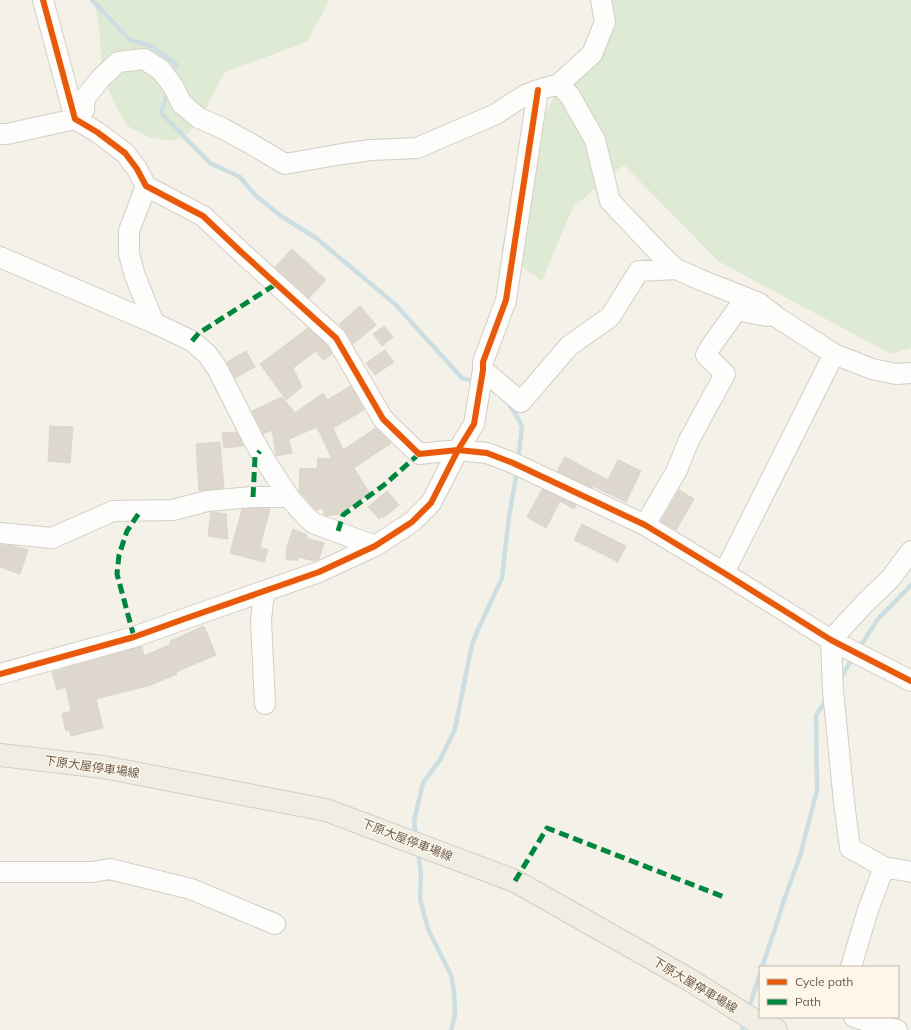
<svg xmlns="http://www.w3.org/2000/svg" width="911" height="1030" font-family="Mulish,'Noto Sans JP',sans-serif">
  <style>
    .green { fill: #dfead4 }
    .lines { fill: none; stroke-linecap: round; stroke-linejoin: round }
    .stream { stroke: #ccdee2; stroke-width: 4.5 }
    .building { fill: #ddd7ce; stroke: #dcd5cb }
    .minor-casing { stroke: #d3cec7; stroke-width: 22 }
    .major-casing { stroke: #d3cdc6; stroke-width: 24 }
    .minor { stroke: #fdfdfc; stroke-width: 20 }
    .major { stroke: #f0ede5; stroke-width: 22 }
    .quiet { stroke: #00873e; stroke-width: 5; stroke-dasharray: 10 5; stroke-linecap: butt }
    .cycleway-casing { stroke: #fcf7e9; stroke-width: 8 }
    .cycleway { stroke: #e8590c; stroke-width: 6 }
    .labels { text-anchor: middle; stroke-width: 3; stroke-linejoin: round; paint-order: stroke }
    .street-label { font-size: 12px; fill: #6e5c4d; stroke: #fcf7e9 }
  </style>
  <rect width="100%" height="100%" fill="#f4f1e8"/>
  <path class="green" d="M 93,0 L 327,0 L 328,3 L 307,42 L 225,72 L 198,123 L 187,134 L 172,141 L 148,137 L 126,125 L 112,98 L 102,73 L 99,23 Z
    M 611,0 L 911,0 L 911,348 L 891,354 L 718,261 L 624,165 L 573,207 L 542,281 L 501,252 L 523,150 L 590,37 Z"/>
  <g class="lines">
    <path class="stream" d="M 92,0 L 130,40 L 151,46 L 176,64 L 172,76
      M 168,91 L 161,113 L 210,163 L 240,177 L 255,195 L 281,216 L 316,238 L 395,304 L 462,378 L 473,381
      M 507,401 L 518,418 L 522,427 L 518,460
      M 859,648 L 878,619 L 911,585
      M 840,679 L 854,656
      M 416,836 L 414,821 L 423,783 L 440,760 L 455,729 L 471,649 L 476,634 L 502,578 L 509,517 L 517,471
      M 418,851 L 421,873 L 420,899 L 428,929 L 451,975 L 454,991 L 455,1015 L 451,1030
      M 762,967 L 776,926 L 783,903 L 800,856 L 817,790 L 816,716 L 827,698
      M 748,1011 L 760,974
      M 742,1030 L 745,1022"/>
  </g>
  <path class="building" d="M 292,249 L 326,280 L 309,298 L 275,267 Z
    M 360,306 L 376,325 L 353,344 L 346,332 L 339,324 Z
    M 384,326 L 393,337 L 382,346 L 373,334 Z
    M 308,328 L 327,345 L 332,354 L 323,360 L 316,351 L 293,368 L 302,387 L 286,400 L 260,364 Z
    M 385,350 L 394,362 L 375,375 L 366,363 Z
    M 246,351 L 255,367 L 235,378 L 227,362 Z
    M 351,386 L 364,410 L 333,428 L 343,450 L 376,428 L 391,443 L 354,468 L 370,494 L 339,514 L 327,516 L 324,515 L 323,508 L 316,510 L 299,491 L 300,468 L 317,469 L 318,458 L 332,459 L 317,427 L 289,439 L 292,453 L 276,456 L 272,430 L 263,434 L 252,411 L 282,397 L 295,413 L 323,393 L 327,400 Z
    M 50,426 L 73,427 L 70,463 L 48,461 Z
    M 237,432 L 242,443 L 243,446 L 224,448 L 222,433 Z
    M 220,442 L 224,488 L 206,490 L 199,491 L 196,444 Z
    M 565,457 L 608,480 L 618,460 L 641,471 L 626,502 L 593,486 L 592,488 L 557,471 Z
    M 542,489 L 576,505 L 574,509 L 560,501 L 546,528 L 527,517 Z
    M 679,490 L 694,499 L 676,530 L 661,521 Z
    M 387,491 L 399,505 L 383,518 L 382,516 L 379,519 L 368,507 Z
    M 254,508 L 270,509 L 260,547 L 268,550 L 264,562 L 230,553 L 242,509 Z
    M 211,512 L 226,514 L 228,539 L 208,536 Z
    M 582,524 L 626,546 L 618,562 L 574,540 Z
    M 293,529 L 307,535 L 306,538 L 324,543 L 319,559 L 314,561 L 298,557 L 298,560 L 286,560 L 287,546 Z
    M 0,545 L 14,546 L 28,550 L 20,574 L 0,567 Z
    M 204,626 L 216,655 L 176,672 L 177,674 L 151,685 L 96,699 L 103,728 L 71,736 L 69,730 L 66,731 L 62,714 L 71,711 L 66,687 L 57,690 L 52,672 L 142,646 L 144,656 L 171,644 L 170,641 Z"/>
  <g class="lines">
    <g class="minor-casing">
      <path id="minor" d="M 43,0 L 75,119 L 97,132 L 125,153 L 137,169 L 146,186 L 203,216 L 240,251 L 336,338 L 383,419 L 419,454 L 458,450 L 487,453 L 513,463 L 645,525 L 724,573 L 831,640 L 911,681
        M 559,84 L 570,96 L 595,140 L 610,201 L 662,256 L 676,269 L 701,280 L 759,303 L 778,318 L 834,354 L 872,369 L 896,374 L 911,373
        M 0,134 L 7,134 L 75,119 L 84,110 L 85,98 L 101,78 L 118,62 L 144,59 L 161,70 L 173,86 L 182,104 L 199,118 L 222,128 L 253,145 L 285,164 L 342,154 L 371,150 L 417,148 L 496,114 L 525,95 L 538,90 L 559,84 L 592,54 L 605,22 L 601,0
        M 146,186 L 129,231 L 129,254 L 135,276 L 154,323
        M 0,257 L 154,323 L 192,341 L 207,354 L 217,368 L 254,441 L 268,465 L 289,497 L 300,510 L 313,523 L 375,546
        M 483,370 L 521,402 L 569,346 L 610,317 L 639,271 L 676,269
        M 645,525 L 677,470 L 688,442 L 725,374 L 706,355 L 711,346 L 737,310 L 768,316
        M 0,533 L 52,538 L 113,511 L 173,510 L 207,501 L 253,497 L 289,497
        M 911,551 L 890,579 L 864,604 L 831,640 L 833,691 L 844,802 L 850,848 L 884,867 L 911,872
        M 724,573 L 834,354
        M 264,592 L 261,620 L 265,704
        M 0,674 L 134,637 L 187,618 L 319,572 L 375,546 L 412,522 L 431,503 L 458,450 L 474,424 L 483,370 L 483,362 L 506,300 L 538,90
        M 0,872 L 92,872 L 110,869 L 191,889 L 275,924
        M 851,967 L 868,910 L 884,867
        M 854,1017 L 897,1030"/>
    </g>
    <g class="major-casing">
      <path id="major" d="M 0,755 L 103,767 L 326,810 L 515,881 L 690,980 L 760,1024 L 776,1030"/>
    </g>
    <use href="#minor" class="minor"/>
    <use href="#major" class="major"/>
    <path class="quiet" d="M 192,341 L 199,333 L 276,284
      M 253,497 L 255,457 L 260,451
      M 338,531 L 343,515 L 384,485 L 419,454
      M 134,637 L 117,574 L 119,555 L 127,531 L 141,510
      M 515,881 L 547,828 L 724,897"/>
    <g class="cycleway-casing">
      <path id="cycleway" d="M 43,0 L 75,119 L 97,132 L 125,153 L 137,169 L 146,186 L 203,216 L 240,251 L 336,338 L 383,419 L 419,454 L 458,450 L 487,453 L 513,463 L 645,525 L 724,573 L 831,640 L 911,681
        M 0,674 L 134,637 L 187,618 L 319,572 L 375,546 L 412,522 L 431,503 L 458,450 L 474,424 L 483,370 L 483,362 L 506,300 L 538,90"/>
    </g>
    <use href="#cycleway" class="cycleway"/>
  </g>
  <g class="labels">
    <g class="street-label">
      <text transform="translate(92 767) rotate(8)" y="4">下原大屋停車場線</text>
      <text transform="translate(407 840) rotate(21)" y="4">下原大屋停車場線</text>
      <text transform="translate(695 985) rotate(31)" y="4">下原大屋停車場線</text>
    </g>
  </g>
  <rect x="759" y="966" width="140" height="52" fill="#fcf7e9" stroke="#c3b9ab"/>
  <rect x="767" y="979" width="20" height="6" fill="#e8590c" stroke="#c3b9ab"/>
  <text x="795" y="986" font-size="12" fill="#6e5c4d">Cycle path</text>
  <rect x="767" y="999" width="20" height="6" fill="#00873e" stroke="#c3b9ab"/>
  <text x="795" y="1006" font-size="12" fill="#6e5c4d">Path</text>
</svg>
